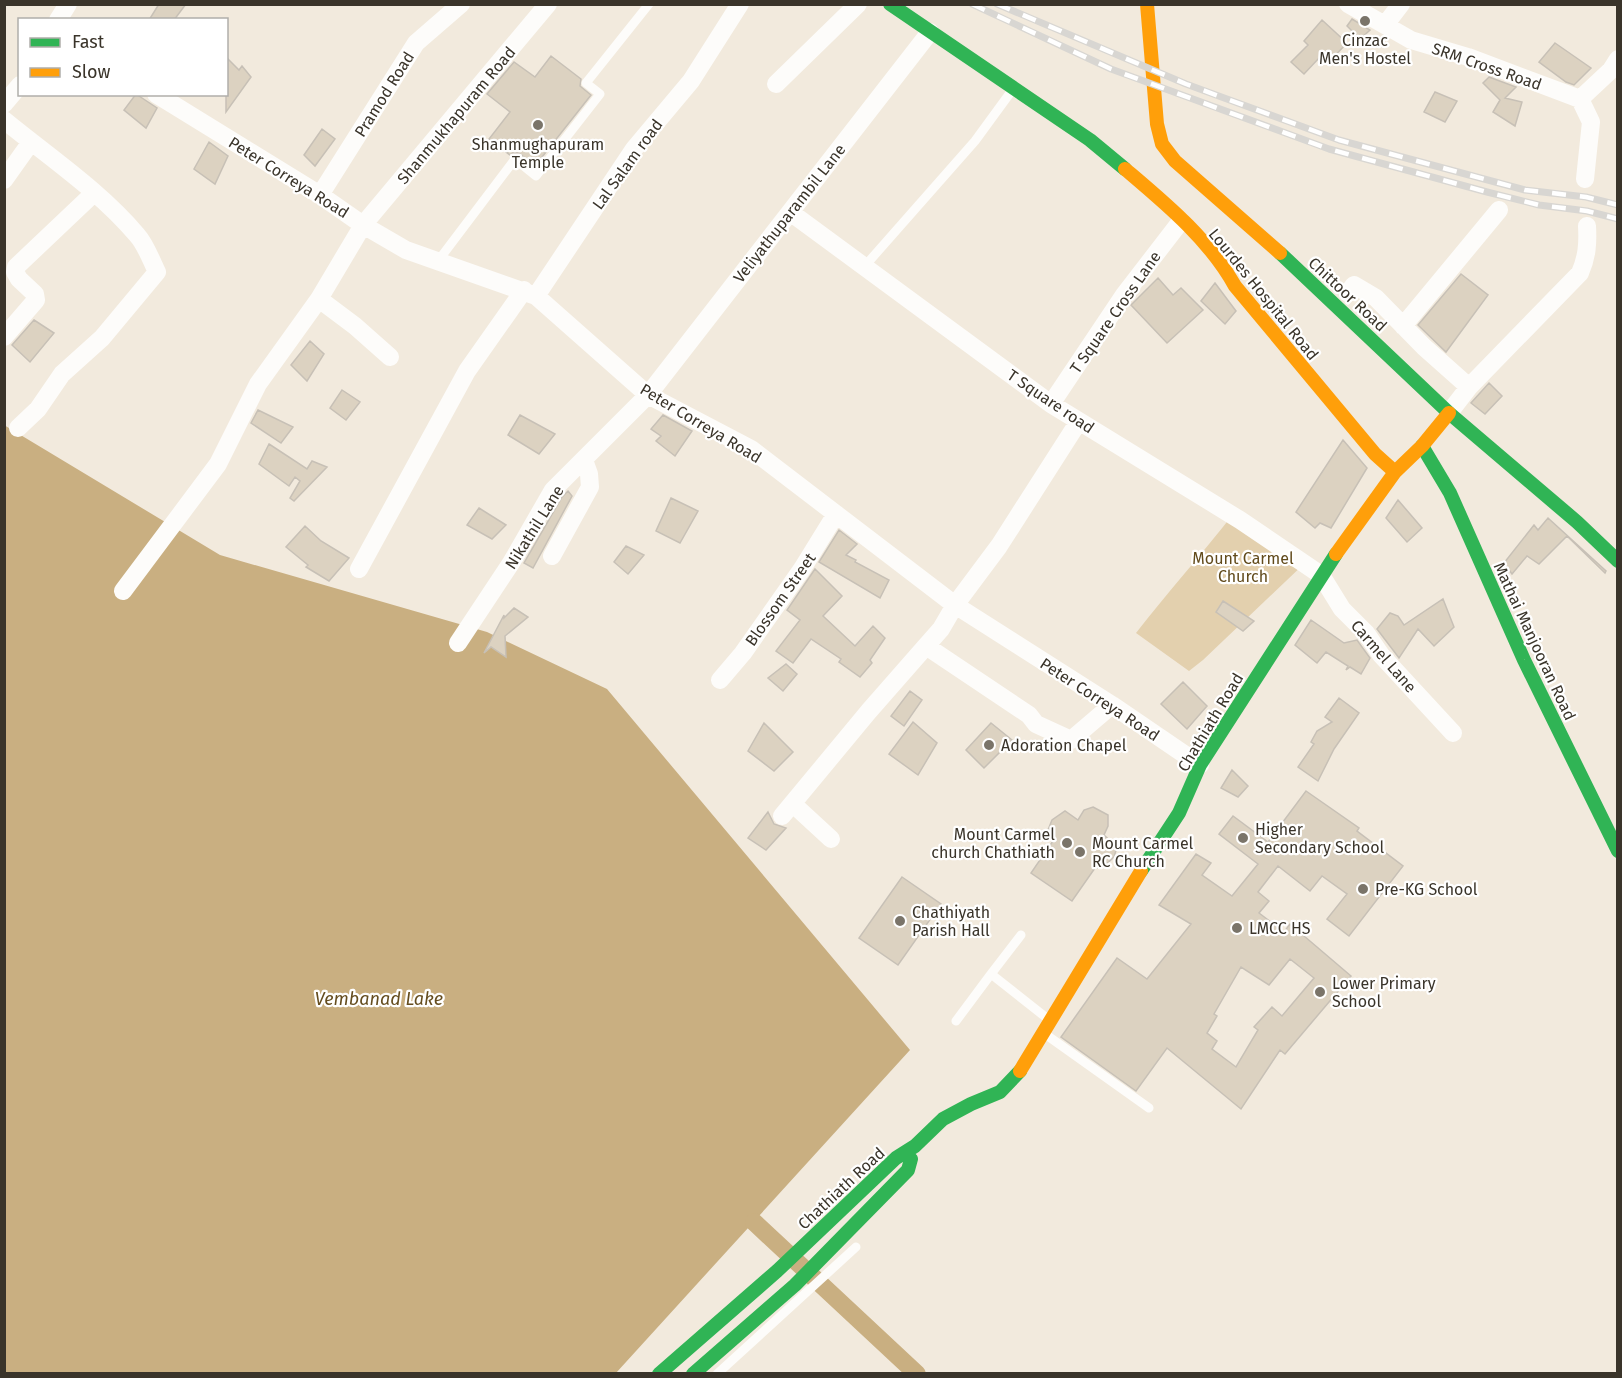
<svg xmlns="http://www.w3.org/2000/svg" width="1622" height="1378" font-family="'Fira Sans',sans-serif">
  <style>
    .green { fill: #e3d0ae }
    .water { fill: #c9af81 }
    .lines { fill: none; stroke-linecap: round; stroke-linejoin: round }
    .canal { stroke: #c9af81; stroke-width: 18 }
    .building { fill: #dcd2c1; stroke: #c7c0b6; stroke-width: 1.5; fill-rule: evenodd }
    .lane { stroke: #fdfcfa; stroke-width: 9 }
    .street { stroke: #fdfcfa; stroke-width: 18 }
    .fast { stroke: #30b455; stroke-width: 14 }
    .slow { stroke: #ff9f0a; stroke-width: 14 }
    .rail-casing { stroke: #d8d6d2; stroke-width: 7 }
    .rail { stroke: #fff; stroke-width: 4.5; stroke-dasharray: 14; stroke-linecap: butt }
    .poi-dot { fill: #7a7469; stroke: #fff; stroke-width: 2 }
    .labels { text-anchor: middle; stroke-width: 4.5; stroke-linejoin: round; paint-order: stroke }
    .poi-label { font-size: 16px; fill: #3a342a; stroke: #fff; text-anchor: start }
    .street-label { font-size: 16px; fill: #3a342a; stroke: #fff }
    .park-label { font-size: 16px; fill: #614a1b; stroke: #fff }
    .water-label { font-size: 18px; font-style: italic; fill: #654d1f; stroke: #fff }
  </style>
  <rect width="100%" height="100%" fill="#f2eadd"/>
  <path class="green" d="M 1234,513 L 1307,561 L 1203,660 L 1189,671 L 1136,633 C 1168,592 1202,554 1234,513 Z"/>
  <path class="water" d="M 4,425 L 220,555 L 487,632 L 607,689 L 910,1050 L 616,1373 L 5,1373 Z"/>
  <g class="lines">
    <path class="canal" d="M 754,1222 L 917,1374"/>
  </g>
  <path class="building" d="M 159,4 L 186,4 L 174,20 L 149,20 Z
    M 1352,19 L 1370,30 L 1360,39 L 1347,26 Z
    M 1322,20 L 1347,43 L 1327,64 L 1320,57 L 1304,74 L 1291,62 L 1308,45 L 1304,41 Z
    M 1555,43 L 1591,68 L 1574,85 L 1566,82 L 1539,62 Z
    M 551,56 L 581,79 L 580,86 L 591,95 L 535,166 L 519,153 L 513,153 L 510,155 L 489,139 L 510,112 L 487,94 L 514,62 L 535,77 Z
    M 226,57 L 239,70 L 242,66 L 251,77 L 226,112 Z
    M 1489,77 L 1516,87 L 1505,98 L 1522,102 L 1515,126 L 1493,112 L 1500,100 L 1483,83 Z
    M 1435,92 L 1457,101 L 1445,122 L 1424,112 Z
    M 136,94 L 157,108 L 146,128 L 124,110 Z
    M 322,129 L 335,139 L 315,166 L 304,155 Z
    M 209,142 L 228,156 L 215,184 L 194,169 Z
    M 1461,274 L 1488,295 L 1446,352 L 1418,325 Z
    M 1158,278 L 1173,295 L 1181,288 L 1203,310 L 1167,343 L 1131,305 Z
    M 1215,283 L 1236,311 L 1225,324 L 1201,301 Z
    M 34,320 L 54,333 L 30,362 L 12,345 Z
    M 310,341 L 324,354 L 307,381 L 291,365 Z
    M 1489,383 L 1502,396 L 1485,414 L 1471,403 Z
    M 342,390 L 360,402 L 346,420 L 330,408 Z
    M 258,410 L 293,427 L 281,443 L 251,423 Z
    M 520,415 L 555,434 L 539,454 L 508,435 Z
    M 663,415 L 692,431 L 675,456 L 656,441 L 661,436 L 651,429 Z
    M 1343,440 L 1367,468 L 1331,528 L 1320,523 L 1315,528 L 1296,512 Z
    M 269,444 L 307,469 L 312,461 L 327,467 L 294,501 L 290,498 L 300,481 L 295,477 L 289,486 L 259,464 Z
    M 568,491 L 572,496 L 533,568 L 524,563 L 562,497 Z
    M 671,498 L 698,511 L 680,543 L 656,531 Z
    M 1398,500 L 1422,528 L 1407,542 L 1386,518 Z
    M 479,508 L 506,525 L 492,539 L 467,525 Z
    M 1548,518 L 1606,571 L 1605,573 L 1567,536 L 1539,564 L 1527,556 L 1512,574 L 1504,563 L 1534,525 L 1538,530 Z
    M 305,526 L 321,541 L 349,558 L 329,581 L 306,567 L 308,565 L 286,547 Z
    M 839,530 L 857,544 L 846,555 L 856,560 L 855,562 L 889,580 L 880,598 L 819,562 Z
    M 626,546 L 644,555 L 628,574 L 614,562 Z
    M 815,569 L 842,596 L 823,616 L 855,646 L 873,626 L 885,638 L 870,660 L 872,663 L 860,677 L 839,662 L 841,659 L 811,639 L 793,663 L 776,651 L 800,620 L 787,610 Z
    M 1443,599 L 1454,627 L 1434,646 L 1418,629 L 1399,658 L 1377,629 L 1390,613 L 1398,616 L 1404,625 Z
    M 1223,601 L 1254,621 L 1243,631 L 1216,612 Z
    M 514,608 L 528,617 L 505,636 L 506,657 L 491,647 L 484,653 L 504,615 L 504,618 Z
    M 1311,620 L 1344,643 L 1357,640 L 1370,658 L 1361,674 L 1350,667 L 1346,670 L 1348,666 L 1326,652 L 1317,663 L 1295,645 Z
    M 786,664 L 797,674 L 783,691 L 768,678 Z
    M 1183,682 L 1207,706 L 1187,729 L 1161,704 Z
    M 910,691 L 922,700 L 904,726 L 891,716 Z
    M 1339,698 L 1359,713 L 1334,749 L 1318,781 L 1298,767 L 1314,744 L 1311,742 L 1317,731 L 1332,722 L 1325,717 Z
    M 913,722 L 937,743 L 918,775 L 889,754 Z
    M 764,723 L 793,752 L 774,771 L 748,751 Z
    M 991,723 L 1012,740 L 984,768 L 966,750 Z
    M 1232,770 L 1248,786 L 1238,797 L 1221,788 Z
    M 1306,791 L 1359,828 L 1357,831 L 1403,866 L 1349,936 L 1327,919 L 1347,894 L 1322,876 L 1310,891 L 1278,866 L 1258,892 L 1269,901 L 1259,913 L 1284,932 L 1290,924 L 1351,976 L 1285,1054 L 1280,1050 L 1241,1109 L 1167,1048 L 1136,1091 L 1061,1037 L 1117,958 L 1147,979 L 1191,924 L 1159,905 L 1196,854 L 1211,863 L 1202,875 L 1232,896 L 1258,864 L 1219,834 L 1233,816 L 1268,842 ZM 1290,959 L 1314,978 L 1282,1016 L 1272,1007 L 1254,1027 L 1258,1030 L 1236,1067 L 1212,1049 L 1217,1041 L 1207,1033 L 1217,1016 L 1214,1014 L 1241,967 L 1269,985 Z
    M 1093,807 L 1108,815 L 1108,826 L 1104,835 L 1117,847 L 1114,857 L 1103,867 L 1095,868 L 1072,901 L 1031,873 L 1053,841 L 1048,830 L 1052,820 L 1065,811 L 1078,820 L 1084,810 Z
    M 768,812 L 774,824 L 786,828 L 766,850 L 748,838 Z
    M 902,877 L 941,904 L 898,965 L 859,938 Z"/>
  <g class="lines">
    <path class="lane" d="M 438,261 L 515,159 L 536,176 L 600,94 L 586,83 L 649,4
      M 864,267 L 975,141 L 1013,89
      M 1021,935 L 991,974 L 1048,1019
      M 956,1021 L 991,974
      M 1045,1034 L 1149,1108
      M 717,1374 L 856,1247"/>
    <path class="street" d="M 1348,4 L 1411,40 L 1468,57 L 1580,99 L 1611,70 L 1618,59
      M 58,20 L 68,4
      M 1385,25 L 1401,4
      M 776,84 L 858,4
      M 156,94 L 320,195 L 363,225 L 406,250 L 536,296 L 648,395 L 751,449 L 955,605 L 1112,705 L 1200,765
      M 1580,99 L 1591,122 L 1585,179
      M 4,104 L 20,85
      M 4,120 C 49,157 100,191 137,235 C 146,245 151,260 157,272 L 102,338 L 62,374 L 38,409 L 18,428
      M 4,180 L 31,142
      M 320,195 L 416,43 L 461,4
      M 790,212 L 1051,404 L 1240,520 L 1321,575 L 1342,609 L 1366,633 L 1381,655 L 1453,733
      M 1348,293 L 1354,285 L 1376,298 L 1424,347 L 1469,387
      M 536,296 L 634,149 L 691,81 L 740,4
      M 319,299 L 355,326 L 390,357
      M 1403,326 L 1499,210
      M 4,337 L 36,300 L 35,294 L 19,279 L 15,272 L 16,267 L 94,193
      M 1051,404 L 1124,295 L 1181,221
      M 1449,413 L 1469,387 L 1580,273 C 1587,257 1588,244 1587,226
      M 1079,421 L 999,546 L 955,605 L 941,629 L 926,646 L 1029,715 L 1036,724 L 1071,740 L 1112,705
      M 552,556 L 590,487 L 589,474 L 584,460
      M 359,569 L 467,371 L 524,290
      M 123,591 L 218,464 L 258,384 L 319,299 L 363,225 L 548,4
      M 458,643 L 511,563 L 553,490 L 648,395 L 930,32
      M 720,680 L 743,653 L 802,569 L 836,514
      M 793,804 L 831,839
      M 782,816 L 869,711 L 926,646"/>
    <path class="fast" d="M 890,4 L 1090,140 L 1125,169
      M 1280,253 L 1449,413 L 1577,522 L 1618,561
      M 1422,446 L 1450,493 L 1524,660 L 1618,851
      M 1141,871 L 1179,813 L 1200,765 L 1336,554
      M 659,1374 L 777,1271 L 896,1158 L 915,1146 L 943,1119 L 971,1104 L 1000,1092 L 1020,1071
      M 693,1374 L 795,1285 L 908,1170 L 911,1159"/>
    <path class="slow" d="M 1147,4 L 1157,124 L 1162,144 L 1175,161 L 1280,253
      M 1125,169 C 1165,203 1209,239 1235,286 L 1375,454 L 1395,472
      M 1336,554 L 1395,472 L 1422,446 L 1449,413
      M 1020,1071 L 1141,871"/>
    <g class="rail-casing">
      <path id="rail" d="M 972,4 L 1111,69 L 1329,149 L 1487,192 L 1539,205 L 1587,211 L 1618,219
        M 997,4 L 1186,84 L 1339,140 L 1525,190 L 1586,197 L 1618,205"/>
    </g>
    <use href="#rail" class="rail"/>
  </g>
  <g class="poi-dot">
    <circle cx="1365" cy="21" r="6"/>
    <circle cx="538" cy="125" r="6"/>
    <circle cx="989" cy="745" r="6"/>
    <circle cx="1243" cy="838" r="6"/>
    <circle cx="1067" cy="843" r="6"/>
    <circle cx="1080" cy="852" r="6"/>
    <circle cx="1363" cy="889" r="6"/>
    <circle cx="900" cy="921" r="6"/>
    <circle cx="1237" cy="928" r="6"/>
    <circle cx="1320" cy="992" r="6"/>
  </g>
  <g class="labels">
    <g class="poi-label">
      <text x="1365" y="46" text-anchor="middle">Cinzac<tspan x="1365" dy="18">Men's Hostel</tspan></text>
      <text x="538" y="150" text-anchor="middle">Shanmughapuram<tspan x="538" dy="18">Temple</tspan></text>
      <text x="1001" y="751">Adoration Chapel</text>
      <text x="1255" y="835">Higher<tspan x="1255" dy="18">Secondary School</tspan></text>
      <text x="1055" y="840" text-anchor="end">Mount Carmel<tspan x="1055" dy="18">church Chathiath</tspan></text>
      <text x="1092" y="849">Mount Carmel<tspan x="1092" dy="18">RC Church</tspan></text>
      <text x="1375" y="895">Pre-KG School</text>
      <text x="912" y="918">Chathiyath<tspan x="912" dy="18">Parish Hall</tspan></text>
      <text x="1249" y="934">LMCC HS</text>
      <text x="1332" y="989">Lower Primary<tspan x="1332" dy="18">School</tspan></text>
    </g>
    <g class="street-label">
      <text transform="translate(1487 66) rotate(19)" y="6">SRM Cross Road</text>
      <text transform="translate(384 94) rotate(-58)" y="6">Pramod Road</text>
      <text transform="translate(456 115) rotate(-50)" y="6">Shanmukhapuram Road</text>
      <text transform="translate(627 164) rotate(-54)" y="6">Lal Salam road</text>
      <text transform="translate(289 177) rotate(32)" y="6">Peter Correya Road</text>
      <text transform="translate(789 213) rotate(-52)" y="6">Veliyathuparambil Lane</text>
      <text transform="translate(1264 294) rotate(51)" y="6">Lourdes Hospital Road</text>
      <text transform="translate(1348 294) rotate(43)" y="6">Chittoor Road</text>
      <text transform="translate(1115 312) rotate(-55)" y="6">T Square Cross Lane</text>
      <text transform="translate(1051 401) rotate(34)" y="6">T Square road</text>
      <text transform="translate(701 423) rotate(31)" y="6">Peter Correya Road</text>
      <text transform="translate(534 527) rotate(-58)" y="6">Nikathil Lane</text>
      <text transform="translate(780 599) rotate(-55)" y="6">Blossom Street</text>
      <text transform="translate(1535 641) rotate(65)" y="6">Mathai Manjooran Road</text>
      <text transform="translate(1384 656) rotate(49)" y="6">Carmel Lane</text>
      <text transform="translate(1100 699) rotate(33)" y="6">Peter Correya Road</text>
      <text transform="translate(1210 722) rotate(-59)" y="6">Chathiath Road</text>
      <text transform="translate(841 1188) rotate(-43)" y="6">Chathiath Road</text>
    </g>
    <g class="park-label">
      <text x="1243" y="564">Mount Carmel<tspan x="1243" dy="18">Church</tspan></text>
    </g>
    <g class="water-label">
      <text x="379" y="1005">Vembanad Lake</text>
    </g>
  </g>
  <rect width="1622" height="1378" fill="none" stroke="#3a342a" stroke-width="12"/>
  <rect x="18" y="18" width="210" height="78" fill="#ffffff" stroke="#b0aeaa" stroke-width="1.5"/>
  <rect x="30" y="38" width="30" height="9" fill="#30b455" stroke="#b0aeaa" stroke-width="1.5"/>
  <text x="72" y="48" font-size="18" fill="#3a342a">Fast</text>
  <rect x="30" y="68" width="30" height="9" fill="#ff9f0a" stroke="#b0aeaa" stroke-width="1.5"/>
  <text x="72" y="78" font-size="18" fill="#3a342a">Slow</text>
</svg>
